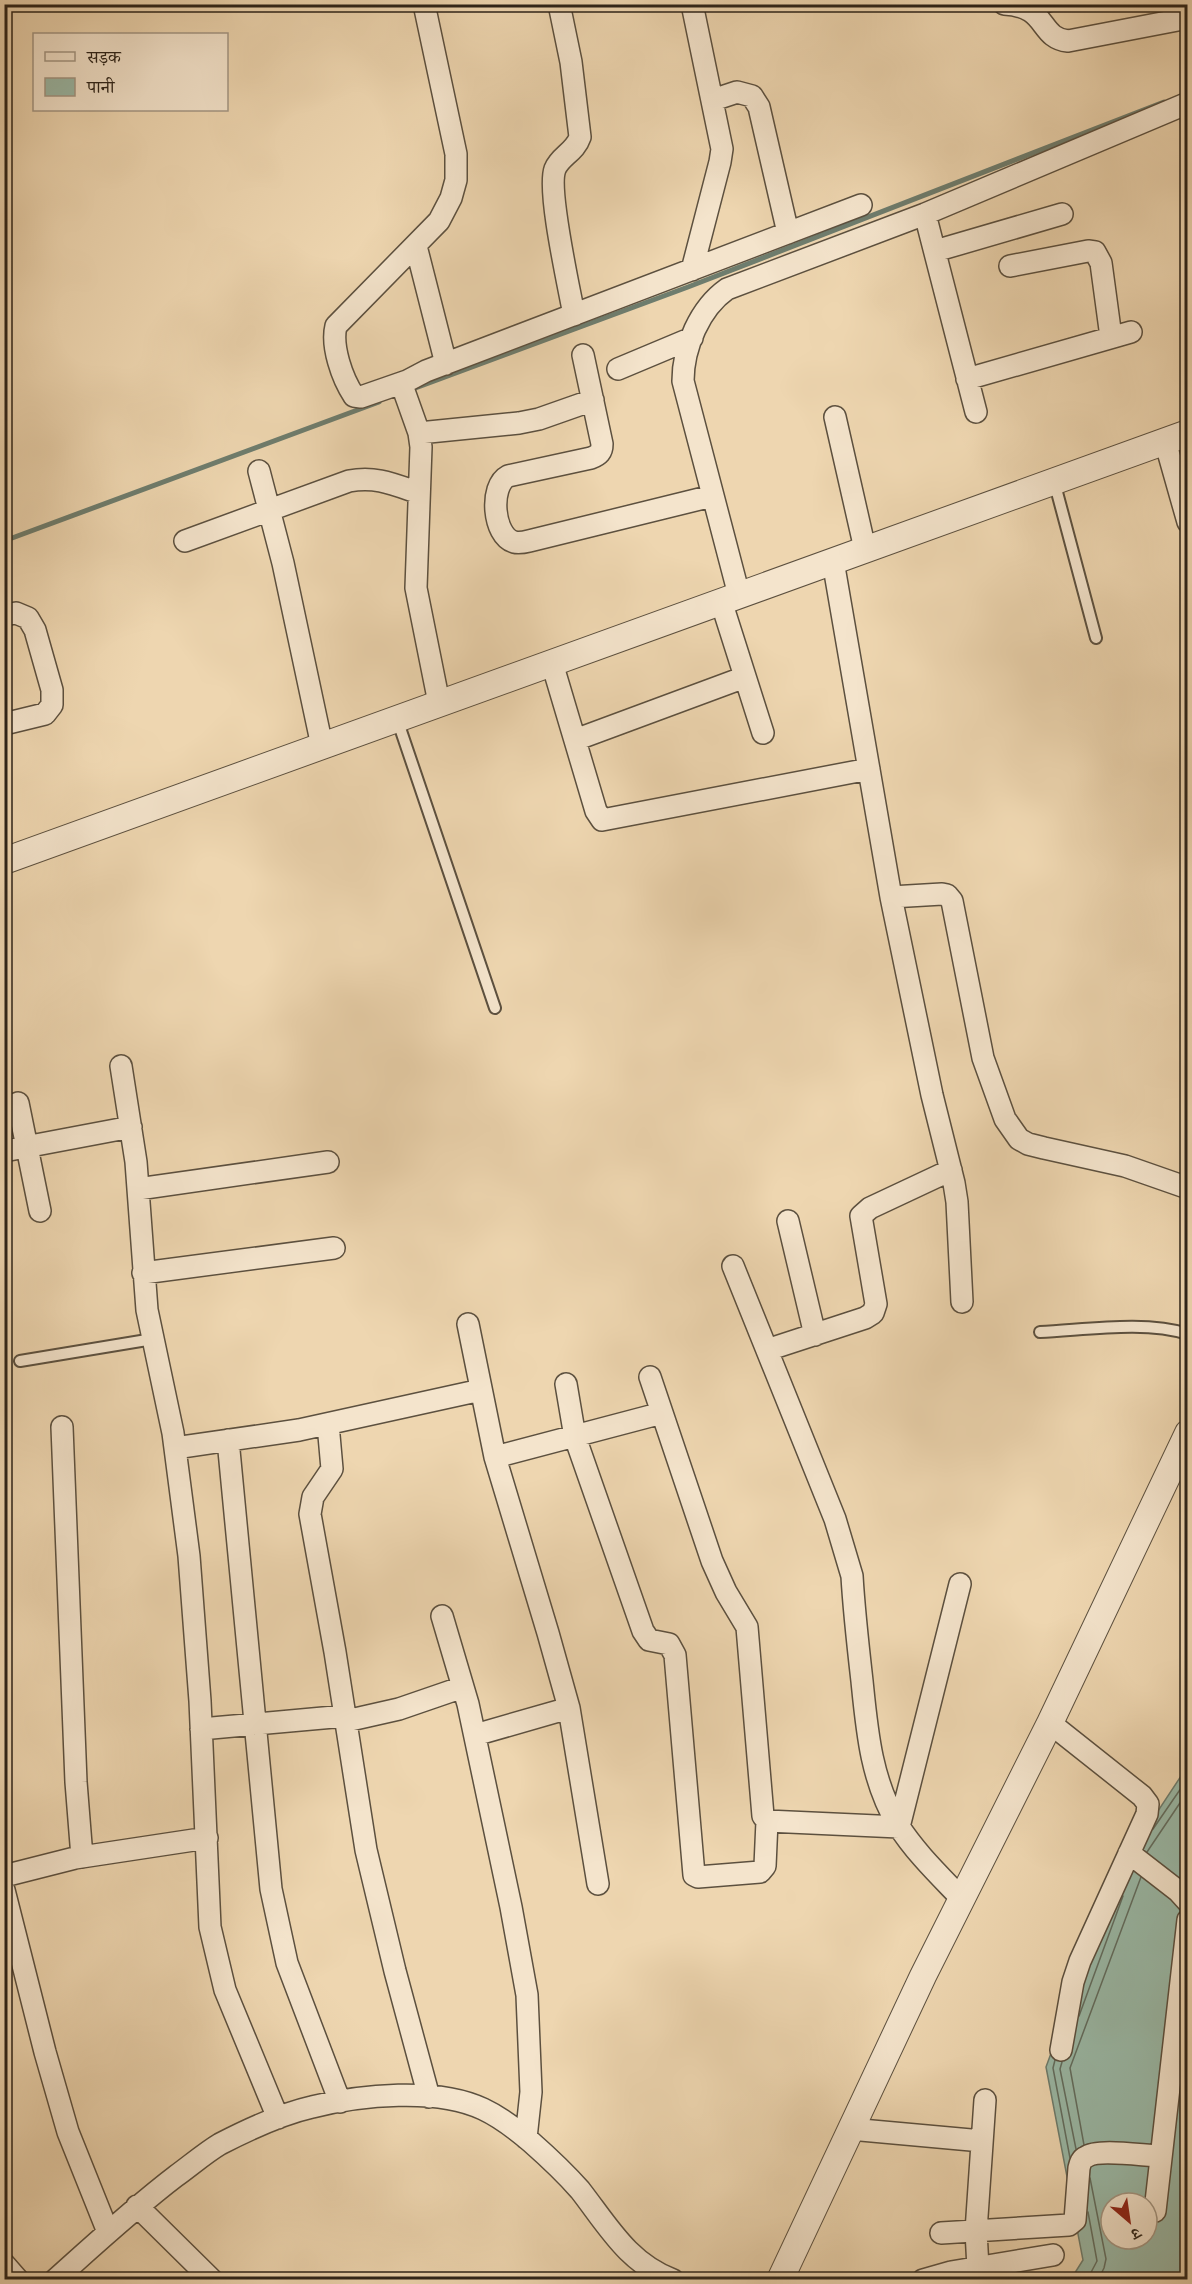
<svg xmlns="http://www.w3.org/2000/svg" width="1192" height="2284" font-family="'Sorts Mill Goudy','Noto Serif Devanagari',serif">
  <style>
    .water { fill: #9ab9a7; stroke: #6e7d6e; stroke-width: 1.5; fill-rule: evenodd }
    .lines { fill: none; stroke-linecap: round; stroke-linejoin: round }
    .shore { stroke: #636e60; stroke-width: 1.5 }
    .stream { stroke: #6e7d6e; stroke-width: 5 }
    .service-casing { stroke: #5c503f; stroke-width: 14 }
    .minor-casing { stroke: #5c503f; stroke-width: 24 }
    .tertiary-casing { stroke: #5c503f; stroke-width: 28 }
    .service { stroke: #f4e4cc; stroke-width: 10 }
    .minor { stroke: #f4e4cc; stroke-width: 21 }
    .tertiary { stroke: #f4e4cc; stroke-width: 26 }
  </style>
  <rect width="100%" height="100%" fill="#eed6b0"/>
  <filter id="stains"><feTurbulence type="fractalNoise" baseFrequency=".00333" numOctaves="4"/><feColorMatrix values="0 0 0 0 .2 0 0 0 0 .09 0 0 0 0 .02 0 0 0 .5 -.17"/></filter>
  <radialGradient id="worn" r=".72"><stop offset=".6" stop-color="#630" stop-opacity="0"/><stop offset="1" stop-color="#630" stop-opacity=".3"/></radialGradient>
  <path class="water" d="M 1187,1767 L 1187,2279 L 1071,2279 L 1083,2260 L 1046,2067 L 1117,1873 ZM 1111,2203 L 1147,2203 L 1147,2239 L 1111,2239 Z"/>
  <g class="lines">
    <path class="shore" d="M 1153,1829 L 1188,1778
      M 1147,1852 L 1188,1791
      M 1079,2016 L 1123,1896
      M 1055,2060 L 1053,2068 L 1070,2158
      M 1062,2062 L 1060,2069 L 1076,2149
      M 1084,2145 L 1070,2068 L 1141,1877
      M 1090,2178 L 1106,2259 L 1104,2268 L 1098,2280
      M 1087,2280 L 1097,2261 L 1088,2212"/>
    <path class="stream" d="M 410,390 L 688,287 L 1164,102
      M 4,541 L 379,402"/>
    <g class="service-casing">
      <path id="service" d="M 1031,10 L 1057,4
        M 1054,481 L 1096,638
        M 397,719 L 495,1008
        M 1040,1332 C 1085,1330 1145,1320 1188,1334
        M 20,1361 L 153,1339"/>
    </g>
    <g class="minor-casing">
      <path id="minor" d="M 559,4 L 571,62 L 580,137 C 575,152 560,156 555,169 C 547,190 569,287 574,315
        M 692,4 L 722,149 L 720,162 L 692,270
        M 1004,4 C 1049,6 1038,38 1068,41 L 1188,18
        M 713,100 L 737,92 L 752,96 L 759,107 L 788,233
        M 925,214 L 976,412
        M 416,246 L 446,364
        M 935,251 L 1062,214
        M 1010,266 L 1088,251 L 1095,252 L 1101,263 L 1111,337
        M 583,355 L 602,444 C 602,452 599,455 591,458 L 508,476 C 489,486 493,536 514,542 C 518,543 525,542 529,541 L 712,496
        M 618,369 L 692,338
        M 967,379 L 1131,332
        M 407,381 L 361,397 L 354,396 C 342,378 331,346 336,326 L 439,221 L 451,198 L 456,180 L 456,154 L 424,4
        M 835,417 L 865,549
        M 419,433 L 519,423 L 539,419 L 593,400
        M 1165,441 L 1188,522
        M 259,471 L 283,563 L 322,746
        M 185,541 L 349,481 C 376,476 393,484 419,493
        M 833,561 L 891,897 L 932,1095 L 954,1183 L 957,1202 L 962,1302
        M 739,595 L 683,381 C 683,347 700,308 727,289 L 925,214 L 1188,103
        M 721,601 L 763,733
        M 4,615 L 16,613 L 28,618 L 35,630 L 52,690 L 52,705 L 45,714 L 4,724
        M 552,663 L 596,811 L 602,820 L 869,769
        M 439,703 L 416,588 L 421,447 L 419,433 L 403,388 L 407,381 L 426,371 L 861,205
        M 575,740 L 745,677
        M 891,897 L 942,894 L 947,895 L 952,901 L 983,1058 L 1005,1119 L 1019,1139 L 1028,1144 L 1044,1148 L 1125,1166 L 1188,1188
        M 121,1066 L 136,1162 L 147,1310 L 173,1433 L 189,1556 L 200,1701 L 210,1927 L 225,1990 L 278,2118
        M 18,1103 L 40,1211
        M 4,1151 L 131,1127
        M 138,1189 L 328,1162
        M 788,1221 L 815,1335
        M 733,1266 L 835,1519 L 852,1576 C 854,1611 858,1646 862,1681 C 867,1731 871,1780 898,1825 C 915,1852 939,1875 961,1898
        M 143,1273 L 334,1248
        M 468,1324 L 495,1457 L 548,1633 L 569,1708 L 598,1884
        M 767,1350 L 865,1318 L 873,1313 L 876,1304 L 861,1216 L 870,1208 L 951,1170
        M 650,1377 L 712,1561 L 726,1592 L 747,1627 L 763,1816 L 767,1821 L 899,1827 L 960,1584
        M 566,1384 L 575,1437 L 643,1631 L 649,1640 L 669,1644 L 675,1655 L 694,1875 L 698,1877 L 760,1872 L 765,1866 L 767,1821
        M 328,1424 L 332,1469 L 313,1497 L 310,1514 L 335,1652 L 366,1850 L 395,1971 L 429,2097
        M 62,1427 L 76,1782 L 82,1857
        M 228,1440 L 271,1889 L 287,1963 L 340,2102
        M 175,1448 L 299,1430 L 481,1390
        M 495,1457 L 662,1413
        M 442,1616 L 468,1704 L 511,1907 L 527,1995 L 531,2092 L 526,2138
        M 346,1721 L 399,1709 L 463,1687
        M 1050,1723 L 1142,1796 L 1148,1804 L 1147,1814 L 1080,1961 L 1073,1982 L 1061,2050
        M 201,1729 L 345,1716
        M 475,1735 L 569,1708
        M 1129,1853 L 1178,1891 L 1188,1902
        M 4,1876 L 75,1858 L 207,1838
        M 4,1890 L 45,2052 L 68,2132 L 108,2232
        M 850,2129 L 982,2141
        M 137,2206 L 212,2280
        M 1155,2211 L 1188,1920
        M 941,2233 L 1069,2225 L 1075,2220 L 1079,2168 C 1080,2164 1081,2159 1086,2157 C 1098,2148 1145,2156 1161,2156
        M 4,2264 L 18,2280
        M 978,2268 L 976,2231 L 985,2100
        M 55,2280 C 95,2244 134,2208 176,2176 C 190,2166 205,2153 220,2144 C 249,2129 281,2114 312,2107 C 360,2095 437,2087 483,2109 C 500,2117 517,2130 531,2142 C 548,2157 565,2173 580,2190 C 608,2226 628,2263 673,2280
        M 923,2280 L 951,2272 L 1053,2255"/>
    </g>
    <g class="tertiary-casing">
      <path id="tertiary" d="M 4,861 L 1188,433
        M 780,2280 L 923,1976 L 1050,1723 L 1188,1433"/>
    </g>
    <use href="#service" class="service"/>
    <use href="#minor" class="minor"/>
    <use href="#tertiary" class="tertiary"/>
  </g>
  <rect width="1192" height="2284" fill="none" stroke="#eed6b0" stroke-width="24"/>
  <rect x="6" y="6" width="1180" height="2272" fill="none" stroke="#2c2319" stroke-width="3"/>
  <rect x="12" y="12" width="1168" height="2260" fill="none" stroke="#2c2319" stroke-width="1.5"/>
  <rect x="33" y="33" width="195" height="78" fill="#f4e4cc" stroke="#a49784" stroke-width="1.5"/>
  <rect x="45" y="52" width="30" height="9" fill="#f4e4cc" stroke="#a49784" stroke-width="1.5"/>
  <text x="87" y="63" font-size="18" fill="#2c2319">सड़क</text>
  <rect x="45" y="78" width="30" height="18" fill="#9ab9a7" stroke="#a49784" stroke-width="1.5"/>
  <text x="87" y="93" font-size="18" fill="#2c2319">पानी</text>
  <g transform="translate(1129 2221) rotate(151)"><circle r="28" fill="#f4e4cc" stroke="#a49784" stroke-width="1.5"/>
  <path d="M0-4.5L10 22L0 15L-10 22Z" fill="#8f2418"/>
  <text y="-9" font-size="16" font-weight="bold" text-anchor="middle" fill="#2c2319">उ</text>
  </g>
  <rect width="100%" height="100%" filter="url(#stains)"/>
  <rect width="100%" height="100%" fill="url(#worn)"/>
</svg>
